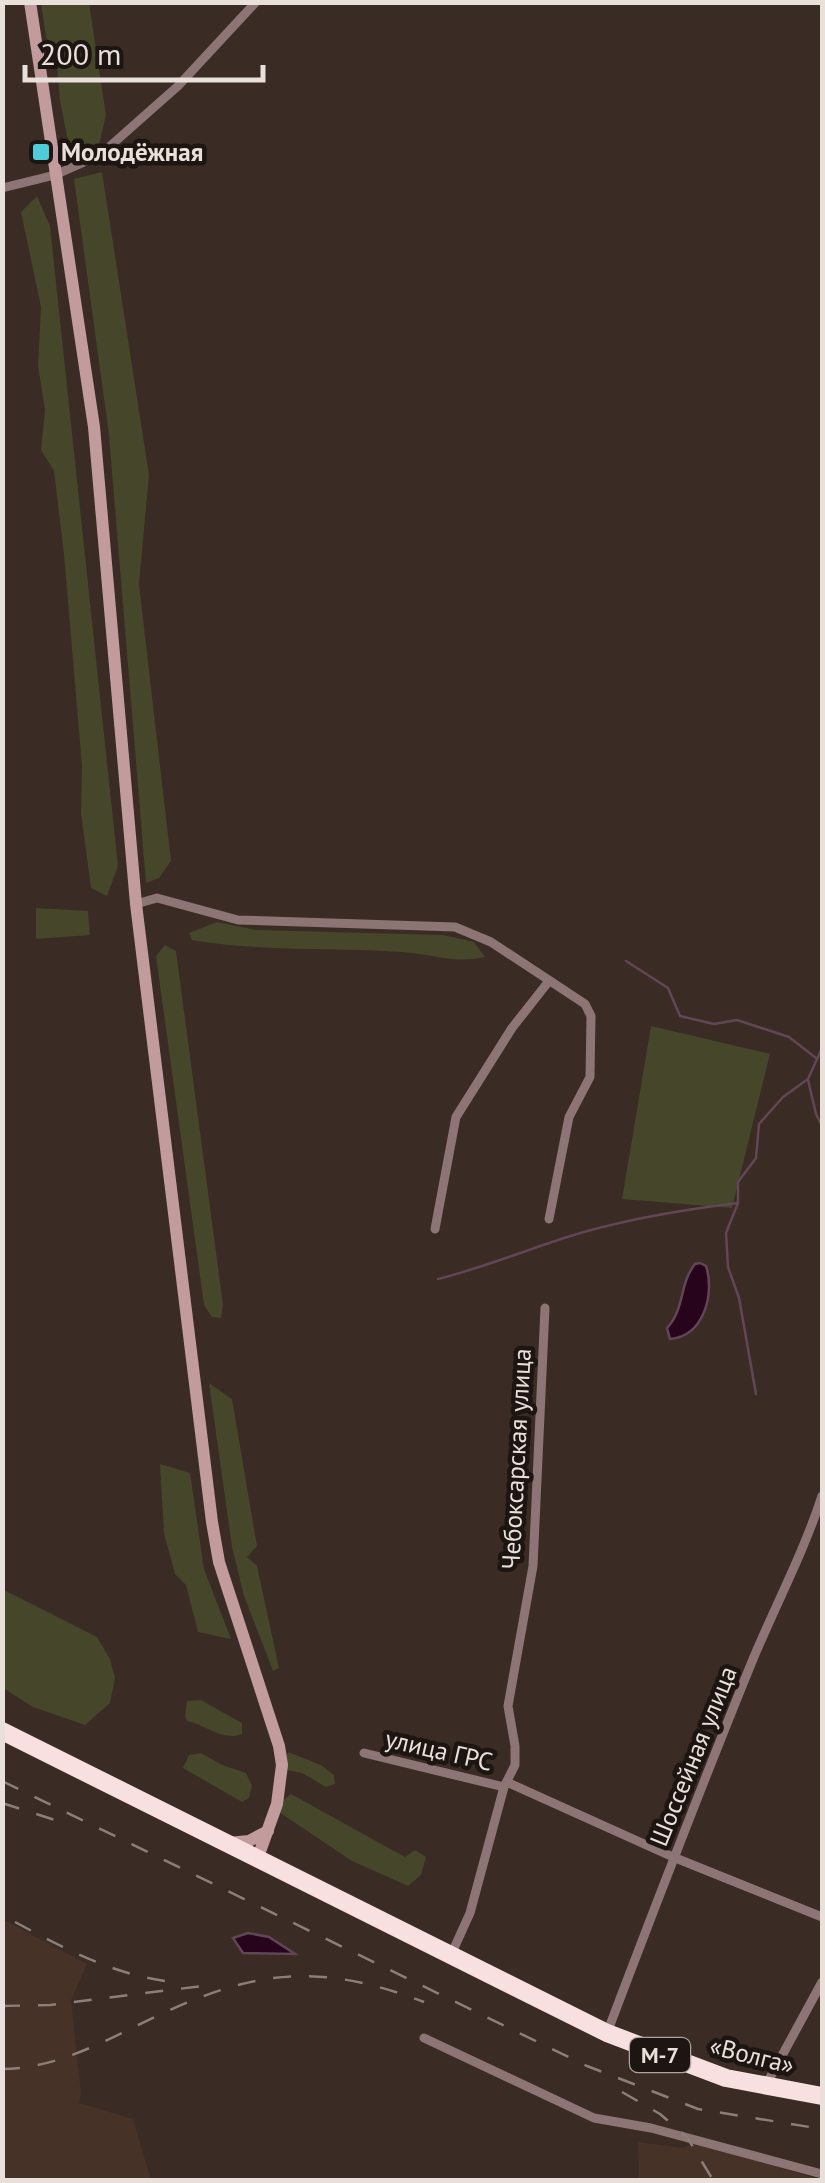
<svg xmlns="http://www.w3.org/2000/svg" width="825" height="2183" font-family="'PT Sans',sans-serif">
  <style>
    .built { fill: #473228 }
    .green { fill: #45462a }
    .water { fill: #27041b; stroke: #624655; stroke-width: 2.5 }
    .lines { fill: none; stroke-linecap: round; stroke-linejoin: round }
    .stream { stroke: #624655; stroke-width: 2.5 }
    .street { stroke: #8d7475; stroke-width: 9 }
    .secondary { stroke: #c29c9d; stroke-width: 12 }
    .highway { stroke: #f9e0e0; stroke-width: 18 }
    .rail { stroke: #8b7f79; stroke-width: 2.5; stroke-dasharray: 18 18; stroke-linecap: butt }
    .poi-dot { fill: #52cbd8; stroke: #1c1512; stroke-width: 4 }
    .labels { text-anchor: middle; stroke-width: 9; stroke-linejoin: round; paint-order: stroke }
    .shield { fill: #1c1512; stroke: #aca39f; stroke-width: 2.5 }
    .shield-label { font-size: 22px; font-weight: bold; fill: #eae0db }
    .poi-label { font-size: 25px; font-weight: bold; fill: #eae0db; stroke: #1c1512; text-anchor: start }
    .street-label { font-size: 25px; fill: #eae0db; stroke: #1c1512 }
  </style>
  <rect width="100%" height="100%" fill="#3a2b24"/>
  <path class="built" d="M 2,1919 L 87,1964 L 71,2000 L 81,2094 L 79,2103 L 133,2119 L 151,2180 L 3,2180 Z
    M 638,2142 L 683,2148 L 697,2143 L 821,2180 L 639,2180 Z"/>
  <path class="green" d="M 41,3 L 89,3 L 106,115 L 99,145 L 71,156 L 60,101 L 56,53 L 46,37 Z
    M 102,172 L 149,475 L 139,584 L 171,861 L 159,878 L 146,883 L 109,435 L 74,179 Z
    M 37,196 L 50,226 L 118,866 L 107,896 L 91,888 L 81,813 L 82,766 L 64,555 L 54,471 L 41,450 L 45,410 L 38,366 L 41,307 L 21,212 Z
    M 36,908 L 88,911 L 90,935 L 36,939 Z
    M 217,922 L 256,930 L 443,935 L 474,942 L 485,957 C 453,964 433,954 401,952 C 331,947 261,952 192,940 L 189,933 Z
    M 165,945 L 176,951 L 223,1305 L 221,1318 L 212,1317 L 204,1305 L 156,956 Z
    M 651,1026 L 770,1054 L 732,1208 L 622,1199 Z
    M 209,1383 L 232,1399 L 257,1546 L 247,1557 L 257,1566 L 279,1668 L 273,1671 L 244,1596 L 232,1547 Z
    M 160,1464 L 190,1473 L 204,1569 L 231,1639 L 198,1632 L 186,1585 L 175,1574 L 164,1533 Z
    M 2,1589 L 97,1637 L 110,1659 L 115,1678 L 110,1703 L 85,1725 L 33,1707 L 3,1688 Z
    M 201,1700 L 242,1723 L 242,1734 C 224,1742 206,1725 187,1721 L 185,1715 L 187,1701 Z
    M 288,1752 L 321,1765 L 334,1775 L 335,1784 L 326,1787 L 302,1773 L 287,1770 L 284,1761 Z
    M 201,1753 L 222,1765 L 246,1773 L 252,1786 L 249,1798 L 242,1802 L 183,1768 L 189,1755 Z
    M 291,1794 L 405,1857 L 415,1850 L 426,1857 L 421,1875 L 408,1886 L 352,1861 L 279,1812 L 283,1800 Z"/>
  <path class="water" d="M 700,1263 L 706,1266 C 715,1294 704,1336 670,1339 L 667,1328 C 685,1309 679,1284 695,1264 Z
    M 248,1933 L 269,1937 L 295,1954 L 243,1953 L 233,1938 Z"/>
  <g class="lines">
    <path class="stream" d="M 626,961 L 668,988 L 680,1016 L 714,1024 L 737,1020 L 789,1037 L 816,1058
      M 808,1080 L 816,1114 L 822,1126
      M 738,1203 L 726,1233 L 728,1267 L 739,1298 L 756,1394
      M 438,1279 C 482,1268 521,1252 564,1238 C 620,1220 680,1210 738,1203 L 738,1182 L 756,1158 L 759,1124 L 783,1097 L 808,1079 L 822,1048"/>
    <path class="street" d="M 2,188 L 55,175 L 100,155 L 178,86 L 256,2
      M 136,904 L 157,898 L 238,920 L 455,927 L 491,942 L 585,1004 L 591,1016 L 590,1077 L 569,1117 L 549,1219
      M 435,1229 L 456,1117 L 512,1028 L 549,981
      M 364,1753 L 504,1787
      M 509,1783 L 673,1857 L 822,1917
      M 451,1955 L 470,1913 L 504,1787 L 515,1765 L 515,1746 L 508,1706 L 533,1566 L 545,1308
      M 607,2033 C 654,1909 701,1787 751,1664 C 774,1608 803,1554 822,1496
      M 424,2038 L 594,2118 L 651,2128 L 822,2174
      M 766,2085 L 822,1982"/>
    <path class="secondary" d="M 30,2 L 94,427 L 136,904 L 212,1522 L 219,1562 L 279,1746 L 282,1765 L 277,1804 L 257,1860
      M 228,1843 L 249,1841 L 268,1831"/>
    <path class="highway" d="M 2,1731 L 607,2033 L 726,2078 L 822,2096"/>
    <path class="rail" d="M 2,1781 L 587,2066 L 698,2109 L 822,2129
      M 2,1803 L 61,1822
      M 15,1922 C 65,1949 116,1976 173,1982
      M 2,2006 L 50,2005 L 202,1986
      M 2,2069 C 48,2069 92,2048 132,2028 C 241,1974 306,1957 424,2002
      M 622,2092 L 660,2114 L 687,2137 L 713,2180"/>
  </g>
  <rect class="poi-dot" x="31" y="142" width="20" height="20" rx="5"/>
  <g class="labels">
    <rect class="shield" x="630" y="2038" width="60" height="34" rx="8"/>
    <g class="shield-label">
      <text x="660" y="2063">М-7</text>
    </g>
    <g class="poi-label">
      <text x="61" y="161">Молодёжная</text>
    </g>
    <g class="street-label">
      <text transform="translate(516 1459) rotate(-87)" y="9">Чебоксарская улица</text>
      <text transform="translate(439 1750) rotate(13)" y="9">улица ГРС</text>
      <text transform="translate(693 1756) rotate(-68)" y="9">Шоссейная улица</text>
      <text transform="translate(752 2055) rotate(14)" y="9">«Волга»</text>
    </g>
  </g>
  <rect width="825" height="2183" fill="none" stroke="#eae0db" stroke-width="10"/>
  <path d="M25 65v15h238v-15" fill="none" stroke="#eae0db" stroke-width="5"/>
  <text x="40" y="65" font-size="30" fill="#eae0db" stroke="#1c1512" stroke-width="8" paint-order="stroke">200 m</text>
</svg>
